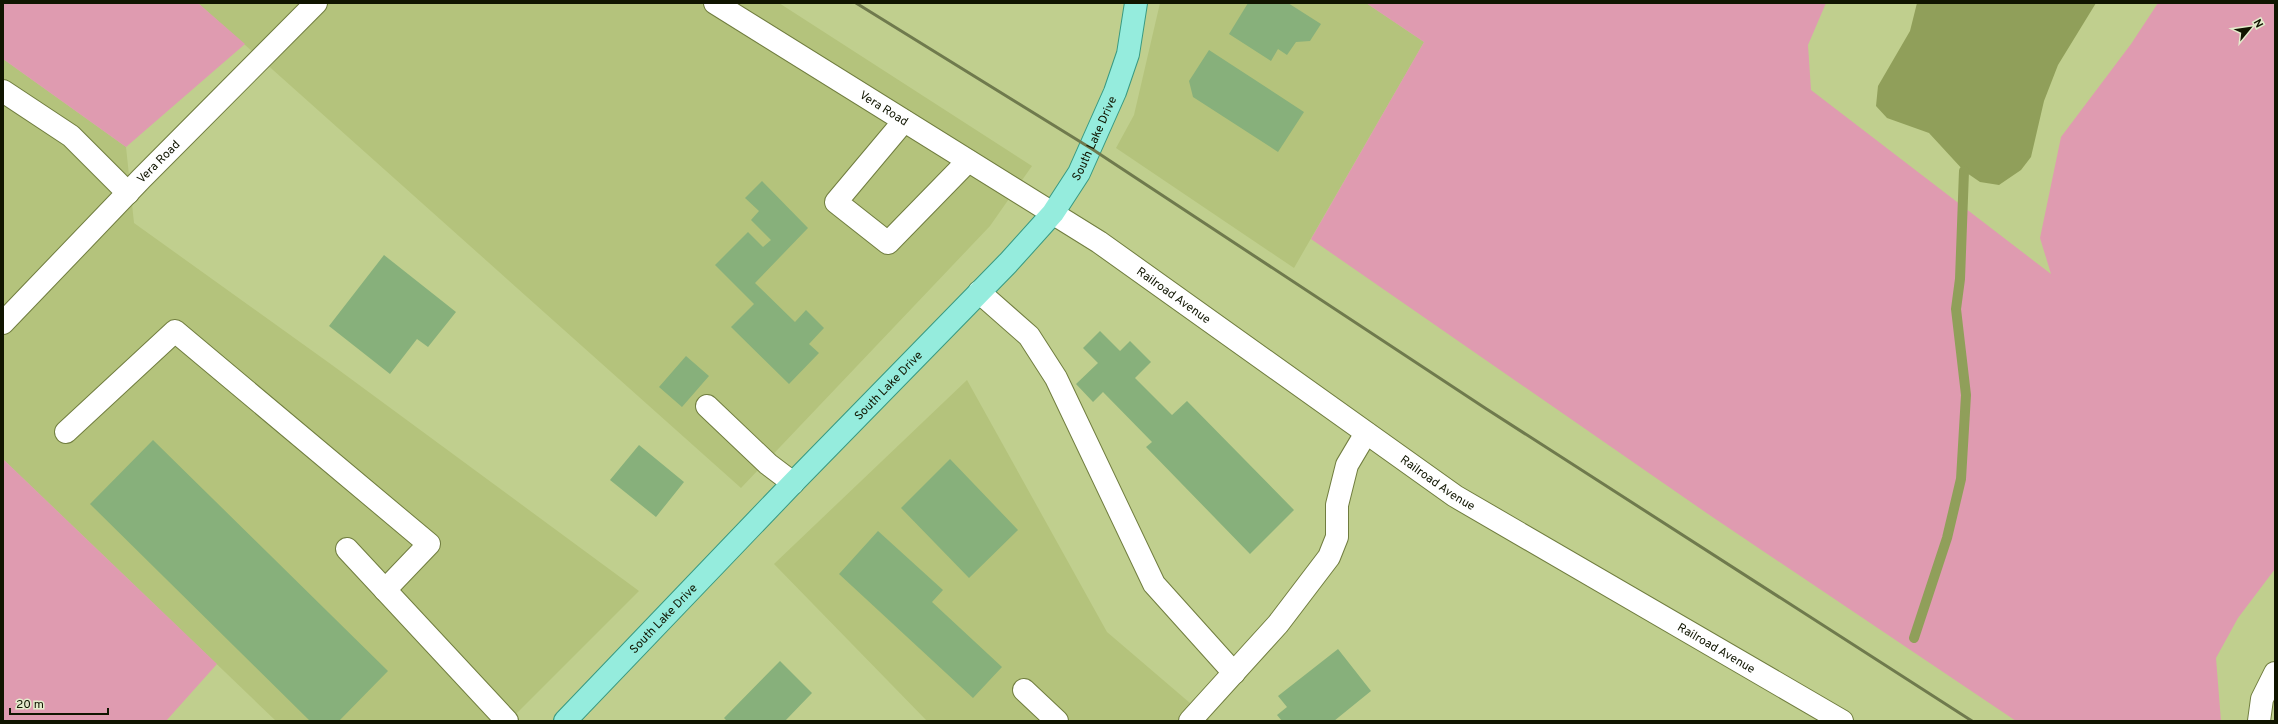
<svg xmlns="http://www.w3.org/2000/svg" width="2278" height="724" font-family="Overpass,sans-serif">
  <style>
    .built { fill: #b4c37c }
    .green { fill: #df9bb0 }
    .water { fill: #909f5a }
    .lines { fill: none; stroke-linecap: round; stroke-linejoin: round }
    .stream { stroke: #909f5a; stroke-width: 10 }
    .building { fill: #87b07b }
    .minor-casing { stroke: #707d3f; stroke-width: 24 }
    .major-casing { stroke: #389981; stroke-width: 24 }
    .minor { stroke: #fff; stroke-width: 22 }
    .major { stroke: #95ecdd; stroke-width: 22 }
    .rail { stroke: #6f7a4d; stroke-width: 3 }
    .labels { text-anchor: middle; stroke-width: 3.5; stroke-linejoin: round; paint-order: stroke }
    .street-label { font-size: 12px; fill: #101500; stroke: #e4eccc }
  </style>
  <rect width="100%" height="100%" fill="#c0cf8e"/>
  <path class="built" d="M 198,3 L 779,3 L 1032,166 L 990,226 L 741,488 Z
    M 1160,3 L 1366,3 L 1424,42 L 1294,268 L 1116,148 L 1134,115 Z
    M 3,59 L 126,147 L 134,223 L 332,365 L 639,591 L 509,721 L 276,721 L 3,459 Z
    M 967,380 L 1107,632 L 1211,721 L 927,721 L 774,564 Z"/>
  <path class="green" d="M 3,3 L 198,3 L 245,44 L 126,147 L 3,59 Z
    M 1366,3 L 1826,3 L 1808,45 L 1811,90 L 2051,274 L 2040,238 L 2061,137 L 2131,44 L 2158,3 L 2275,3 L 2275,569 L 2238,618 L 2216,658 L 2221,721 L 2016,721 L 1708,514 L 1311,239 L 1424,42 Z
    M 3,459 L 217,664 L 166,721 L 3,721 Z"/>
  <path class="water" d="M 1917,3 L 2096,3 L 2058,65 L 2044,101 L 2031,157 L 2021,170 L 1999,185 L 1980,182 L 1964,171 L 1929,133 L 1887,118 L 1876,106 L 1878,86 L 1910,31 Z"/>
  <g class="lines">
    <path class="stream" d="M 1914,638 L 1947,538 L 1961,479 L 1966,395 L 1956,309 L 1960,279 L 1964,171"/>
  </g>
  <path class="building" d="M 1248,3 L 1288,3 L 1321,24 L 1310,41 L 1296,42 L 1287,55 L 1278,49 L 1271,61 L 1229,34 Z
    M 1209,50 L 1304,112 L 1278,152 L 1193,97 L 1189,81 Z
    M 762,181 L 808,228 L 755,283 L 795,322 L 806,310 L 824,328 L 809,344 L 819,353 L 789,384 L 731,327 L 754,304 L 715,265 L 748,232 L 763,247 L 771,240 L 751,220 L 759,211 L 745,198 Z
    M 384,255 L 456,312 L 428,347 L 417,339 L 390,374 L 329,326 Z
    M 1100,331 L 1120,351 L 1130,341 L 1151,362 L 1135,378 L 1172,415 L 1187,401 L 1294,510 L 1250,554 L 1146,447 L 1152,442 L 1103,392 L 1093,402 L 1076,384 L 1098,363 L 1083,348 Z
    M 686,356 L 709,376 L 682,407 L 659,387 Z
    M 153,440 L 388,671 L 339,721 L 310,721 L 90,504 Z
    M 639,445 L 684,482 L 656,517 L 610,480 Z
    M 950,459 L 1018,530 L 969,578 L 901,508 Z
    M 878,531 L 943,590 L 932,602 L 1002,667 L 973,698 L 839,574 Z
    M 1338,649 L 1371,691 L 1334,721 L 1282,721 L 1277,715 L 1287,707 L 1278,696 Z
    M 780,661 L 812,693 L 785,721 L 727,721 L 724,718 Z"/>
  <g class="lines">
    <g class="minor-casing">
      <g id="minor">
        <path id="s1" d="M 715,3 L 1099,242 L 1455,496 L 1842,721"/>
        <path d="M 3,91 L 71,136 L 128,193"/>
        <path d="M 904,121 L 836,202 L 888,243 L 968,161"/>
        <path d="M 979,292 L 1029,336 L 1056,378 L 1154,584 L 1234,673"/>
        <path id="s2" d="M 3,323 L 141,179 L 316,3"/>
        <path d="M 707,406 L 768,464 L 793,483"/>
        <path d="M 66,432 L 175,331 L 429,544 L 385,590"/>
        <path d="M 347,549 L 507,721"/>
        <path d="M 1024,690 L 1057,721"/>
        <path d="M 1190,721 L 1278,624 L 1329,557 L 1337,537 L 1337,505 L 1347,465 L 1366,433"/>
        <path d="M 2259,721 L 2262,699 L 2275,673"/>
      </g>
    </g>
    <g class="major-casing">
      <g id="major">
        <path id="s3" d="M 565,721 L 793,483 L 1008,263 L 1053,213 L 1079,173 L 1115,92 L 1128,54 L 1136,3"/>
      </g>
    </g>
    <use href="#minor" class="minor"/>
    <use href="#major" class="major"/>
    <path class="rail" d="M 856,3 L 1092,149 L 1485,408 L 1972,721"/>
  </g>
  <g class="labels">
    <g class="street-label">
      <text dy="4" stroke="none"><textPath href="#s1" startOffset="199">Vera Road</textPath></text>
      <text dy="4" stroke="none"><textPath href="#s3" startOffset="790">South Lake Drive</textPath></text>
      <text dy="4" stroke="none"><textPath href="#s2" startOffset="224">Vera Road</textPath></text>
      <text dy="4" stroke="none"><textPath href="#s1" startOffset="544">Railroad Avenue</textPath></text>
      <text dy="4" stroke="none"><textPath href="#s3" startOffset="466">South Lake Drive</textPath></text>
      <text dy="4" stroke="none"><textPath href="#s1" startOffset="868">Railroad Avenue</textPath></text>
      <text dy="4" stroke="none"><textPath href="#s3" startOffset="142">South Lake Drive</textPath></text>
      <text dy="4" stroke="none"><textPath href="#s1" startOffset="1192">Railroad Avenue</textPath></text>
    </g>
  </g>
  <rect width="2278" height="724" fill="none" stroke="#101500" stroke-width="8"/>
  <g transform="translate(2250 28) rotate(61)" stroke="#e4eccc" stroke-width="3" paint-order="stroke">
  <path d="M0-3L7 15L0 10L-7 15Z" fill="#101500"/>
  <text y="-6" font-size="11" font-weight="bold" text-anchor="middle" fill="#101500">N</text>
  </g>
  <path d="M10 708v6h98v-6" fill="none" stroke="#101500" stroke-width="2"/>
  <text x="16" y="708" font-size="12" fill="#101500" stroke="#e4eccc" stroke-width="3" paint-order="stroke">20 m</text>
</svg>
